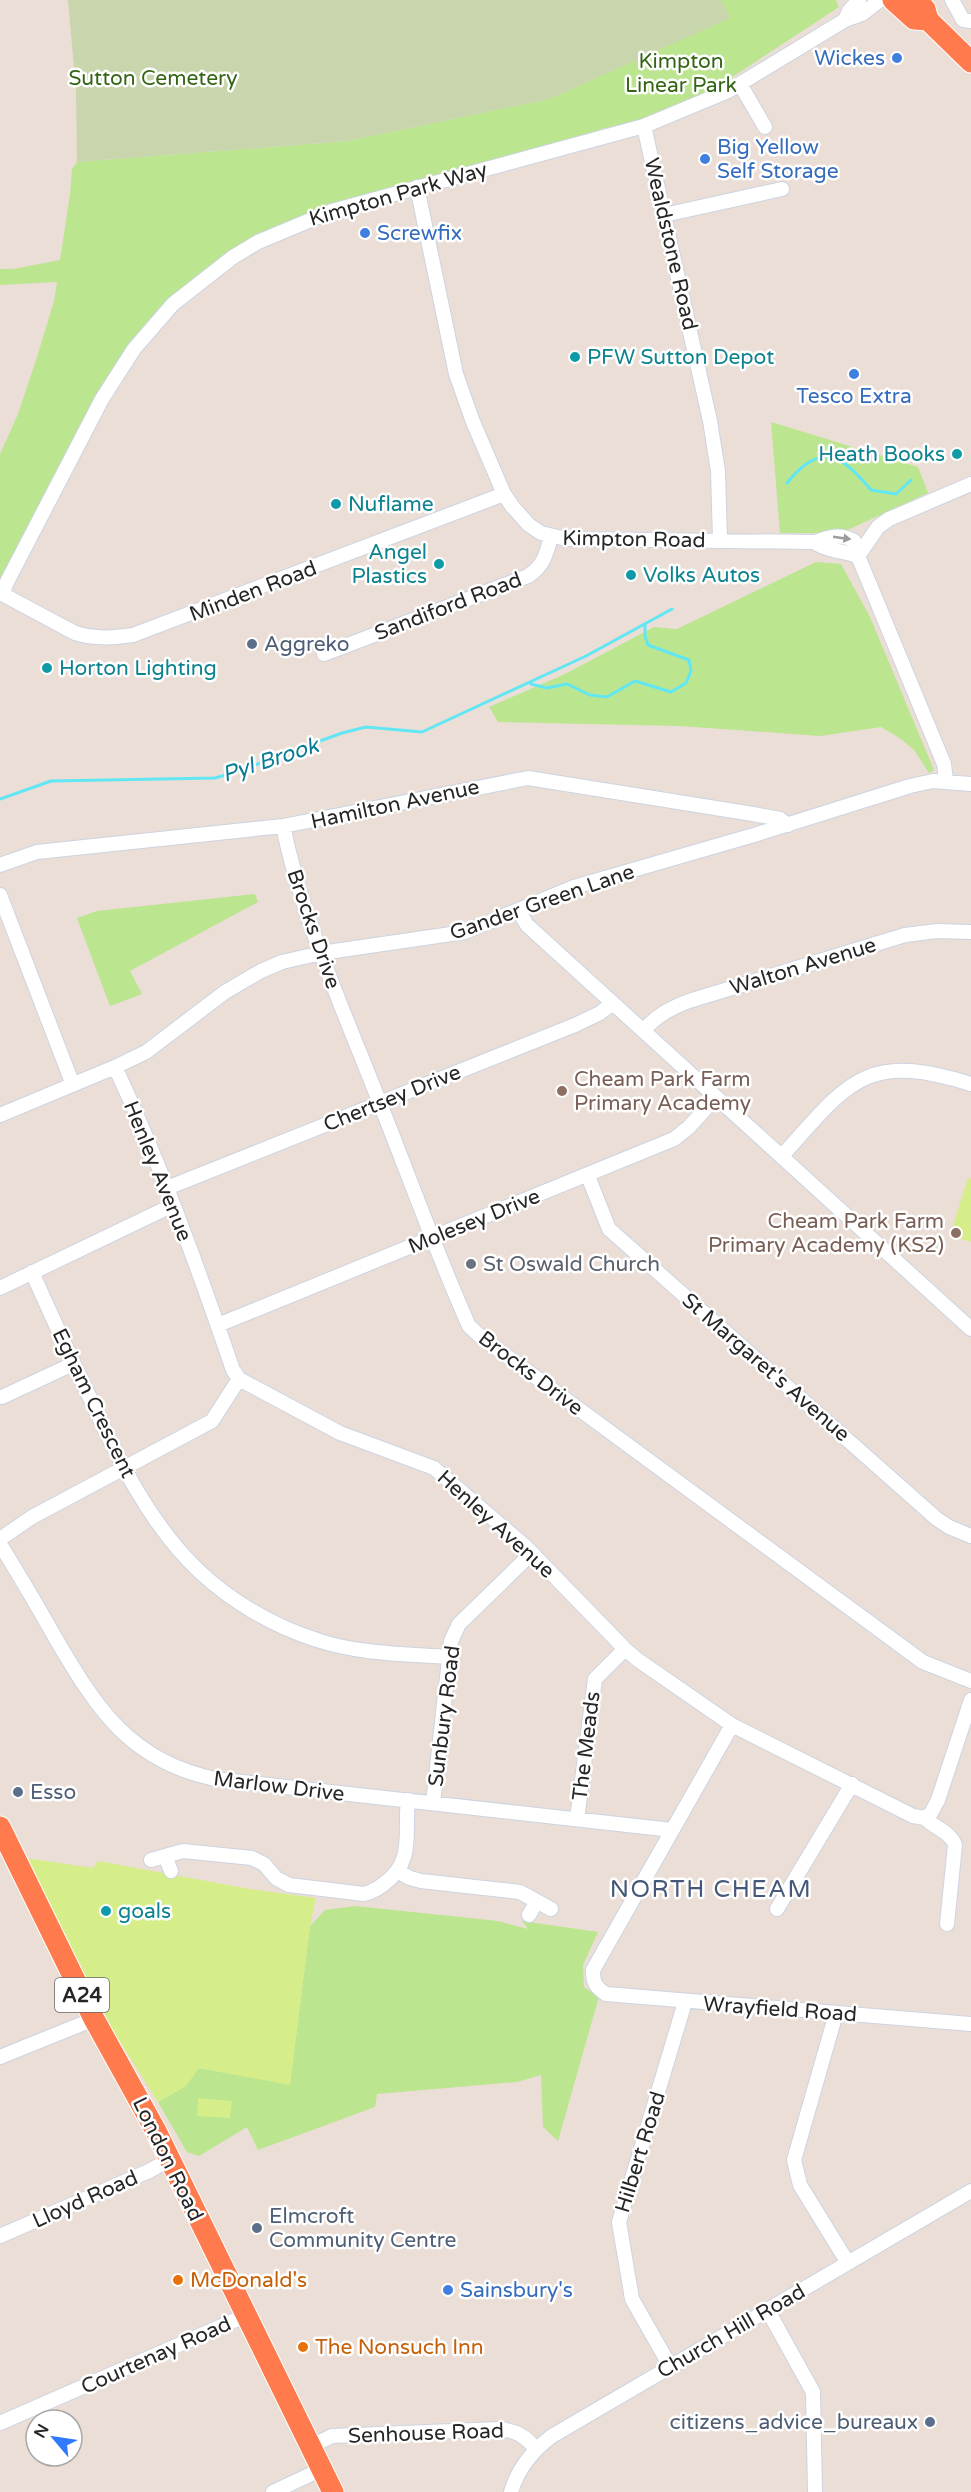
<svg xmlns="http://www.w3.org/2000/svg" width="971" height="2492" font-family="'Varela Round',sans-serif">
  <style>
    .green { fill: #bbe58f }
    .cemetery { fill: #c8d5ad }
    .pitch { fill: #d5ee89 }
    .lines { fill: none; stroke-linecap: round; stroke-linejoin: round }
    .stream { stroke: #61e7f4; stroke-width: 3 }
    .minor-casing { stroke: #ccd4e1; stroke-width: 16 }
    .highway-casing { stroke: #fff; stroke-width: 23 }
    .minor { stroke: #fff; stroke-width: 14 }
    .highway { stroke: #ff7b4d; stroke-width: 21 }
    .oneway { fill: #9d9d9d }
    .shop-dot { fill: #3f7fe0; stroke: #fff; stroke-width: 2 }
    .culture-dot { fill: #0f9aa8; stroke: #fff; stroke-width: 2 }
    .service-dot { fill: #5c6f8a; stroke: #fff; stroke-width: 2 }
    .education-dot { fill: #8d6e63; stroke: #fff; stroke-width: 2 }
    .worship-dot { fill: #6b7280; stroke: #fff; stroke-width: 2 }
    .food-dot { fill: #e8710a; stroke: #fff; stroke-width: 2 }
    .labels { text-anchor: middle; stroke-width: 5; stroke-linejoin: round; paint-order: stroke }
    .shield { fill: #fff; stroke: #676767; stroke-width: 1.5 }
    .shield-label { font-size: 20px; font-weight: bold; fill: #262626 }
    .shop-label { font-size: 21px; fill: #366cbe; stroke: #fff; text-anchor: start }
    .park-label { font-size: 21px; fill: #346515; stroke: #fff }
    .street-label { font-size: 21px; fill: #262626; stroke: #fff }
    .culture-label { font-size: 21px; fill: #0d838f; stroke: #fff; text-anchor: start }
    .service-label { font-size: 21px; fill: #4e5e75; stroke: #fff; text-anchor: start }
    .education-label { font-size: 21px; fill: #785e54; stroke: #fff; text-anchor: start }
    .worship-label { font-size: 21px; fill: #5b616d; stroke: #fff; text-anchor: start }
    .food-label { font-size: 21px; fill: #c56008; stroke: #fff; text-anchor: start }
    .water-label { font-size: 22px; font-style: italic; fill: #077c94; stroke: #fff }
    .quarter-label { font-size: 24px; letter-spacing: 1.5px; fill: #455879; stroke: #fff }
  </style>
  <rect width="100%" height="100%" fill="#ebded6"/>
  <path class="green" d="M 721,0 L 836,0 L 839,7 L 702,97 L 623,129 L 605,128 L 593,132 L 582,142 L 332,207 L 232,250 L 159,308 L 123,356 L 0,590 L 0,454 L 18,414 L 37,357 L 54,301 L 57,282 L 0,285 L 0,269 L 14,269 L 60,260 L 70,194 L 72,169 L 77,162 L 347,141 L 549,99 L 729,18 Z
    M 771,422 L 918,467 L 928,493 L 841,533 L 780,533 Z
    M 816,562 L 841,564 L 870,617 L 934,770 L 929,773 L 914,750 L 901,739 L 881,727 L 820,736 L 680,726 L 498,722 L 489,707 L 567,673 L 654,627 L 677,629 Z
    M 255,894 L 258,902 L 130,971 L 142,994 L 110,1006 L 77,918 L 97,911 Z
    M 355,1906 L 498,1921 L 528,1929 L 522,1921 L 598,1932 L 583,1965 L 584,1987 L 598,1997 L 598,2000 L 558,2141 L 543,2127 L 541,2075 L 517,2082 L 377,2094 L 375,2107 L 258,2150 L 247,2127 L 199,2156 L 187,2152 L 158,2102 L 186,2086 L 198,2068 L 290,2084 L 310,1926 L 325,1910 Z"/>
  <path class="cemetery" d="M 68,0 L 721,0 L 730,18 L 549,99 L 347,141 L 77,162 L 76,90 Z"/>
  <path class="pitch" d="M 968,1178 L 971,1179 L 971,1242 L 950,1235 Z
    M 26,1858 L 93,1868 L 98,1861 L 250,1889 L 316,1898 L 310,1926 L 290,2085 L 199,2068 L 186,2086 L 158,2102 L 112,2029 Z
    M 198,2098 L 232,2101 L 230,2118 L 197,2116 Z"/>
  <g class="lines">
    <path class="stream" d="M 787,483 C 821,441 841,454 871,490 L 896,494 L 911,480
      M 531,684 L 547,688 L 567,684 L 590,695 L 607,697 L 635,681 L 671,692 L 686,683 L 691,671 L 689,660 L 648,645 L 645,636 L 645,624
      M 0,799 L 51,781 L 215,778 L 239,771 L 342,733 L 366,727 L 422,732 L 586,656 L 672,609"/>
    <g class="minor-casing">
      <path id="minor" d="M 952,0 L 963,20 L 971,21
        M 845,20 L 849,11 L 859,0
        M 740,84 L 765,127
        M 644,126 L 710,421 L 718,471 L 720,540
        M 417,187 L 456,374 L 473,422 L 504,494 L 512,506 L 529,525 L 541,533 L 566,539 L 815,542 C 827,537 841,533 854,541 L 858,556 L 944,764 L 946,781
        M 664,215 L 782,189
        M 504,494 L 133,635 C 112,638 95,639 75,633 L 2,594 L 7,582 L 102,399 L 134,349 L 173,304 L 233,257 L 258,242 L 332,211 L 644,126 L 728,91 L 845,20 L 862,14 L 880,0
        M 815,542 C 826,551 844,551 858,556
        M 858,556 L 878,527 L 889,519 L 971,484
        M 324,654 L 528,576 C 544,566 546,554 551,537
        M 283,826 C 303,922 344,1011 379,1101 C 409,1176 436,1252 469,1326 L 481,1337 L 923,1662 L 971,1681
        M 0,865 L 37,852 L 283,826 L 528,778 L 753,814 L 780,819 L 788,825
        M 0,895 L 73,1085
        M 518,910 L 527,925 L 971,1329
        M 644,1030 C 657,1015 671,1008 689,1001 L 905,935 L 937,931 L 971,932
        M 115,1067 C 161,1165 198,1268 233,1370 L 239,1379 L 340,1433 L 434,1468 L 525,1546 L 625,1649 L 638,1660 L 732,1725 L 913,1816 L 925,1818
        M 0,1115 L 115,1067 L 146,1052 L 225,992 L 261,971 L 282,962 L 321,953 L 465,932 L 574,887 L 754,835 L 910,786 L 933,781 L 971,784
        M 782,1156 C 849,1081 866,1051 971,1084
        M 588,1176 L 609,1229 L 937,1519 L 949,1527 L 971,1536
        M 167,1188 L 575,1025 L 600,1013 L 613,1003
        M 32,1272 C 51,1315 71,1358 91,1400 C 119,1461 150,1525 200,1572 C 232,1602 275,1627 317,1640 C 358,1654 405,1654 448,1657
        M 0,1288 L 173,1205
        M 218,1325 L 674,1139 L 689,1127 L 716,1097
        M 2,1397 L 73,1364
        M 0,1539 L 32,1517 L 212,1421 L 239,1379
        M 0,1544 C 19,1575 38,1607 56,1639 C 97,1709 130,1761 215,1779 L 672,1830
        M 732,1725 L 593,1970 C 593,1982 595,1987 606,1994 L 971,2024
        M 433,1803 L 451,1641 L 459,1624 L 532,1553
        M 925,1818 L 931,1813 L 938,1800 L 971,1700
        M 925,1818 C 934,1828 950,1831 955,1845 L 947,1924
        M 577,1819 L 595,1679 L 625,1649
        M 165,1856 L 171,1871
        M 151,1860 L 183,1851 L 252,1858 L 264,1864 L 276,1878 L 289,1885 L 364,1894 C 372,1892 379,1888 385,1883 C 415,1861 404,1832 408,1800
        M 399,1872 L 410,1878 L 421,1881 L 520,1892 L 551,1909
        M 777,1909 L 852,1784
        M 529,1915 L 537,1901
        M 834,2013 L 833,2024 L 794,2160 L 800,2185 L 848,2263
        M 0,2057 L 94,2019
        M 0,2236 L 149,2171 L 169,2160
        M 767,2309 L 813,2392 L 815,2492
        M 670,2366 L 632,2299 L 619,2222 L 685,2002
        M 0,2423 L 247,2315
        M 311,2446 L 332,2436 L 500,2429 C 517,2431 525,2436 536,2449
        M 273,2492 L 322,2469
        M 511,2492 C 518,2468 532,2451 552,2436 L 971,2191"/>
    </g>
    <g class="highway-casing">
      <path id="highway" d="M 893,0 L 914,19 L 928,20
        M 915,0 L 925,9 L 928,20 L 971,62
        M 0,1827 L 94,2019 L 156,2131 L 333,2492"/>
    </g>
    <use href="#minor" class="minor"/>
    <use href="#highway" class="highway"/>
  </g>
  <defs><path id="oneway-solid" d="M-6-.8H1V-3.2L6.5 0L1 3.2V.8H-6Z" transform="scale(1.5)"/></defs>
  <use class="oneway" href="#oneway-solid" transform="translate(842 538) rotate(8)"/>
  <g class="shop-dot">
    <circle cx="897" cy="58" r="6"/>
    <circle cx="705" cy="159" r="6"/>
    <circle cx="365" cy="233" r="6"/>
    <circle cx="854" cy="374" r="6"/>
    <circle cx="448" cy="2290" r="6"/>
  </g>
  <g class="culture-dot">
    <circle cx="575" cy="357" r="6"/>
    <circle cx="957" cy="454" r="6"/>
    <circle cx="336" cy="504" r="6"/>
    <circle cx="439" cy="564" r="6"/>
    <circle cx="631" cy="575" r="6"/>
    <circle cx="47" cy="668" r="6"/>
    <circle cx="106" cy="1911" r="6"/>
  </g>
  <g class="service-dot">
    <circle cx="252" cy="644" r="6"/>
    <circle cx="18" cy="1792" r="6"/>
    <circle cx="257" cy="2228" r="6"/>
    <circle cx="930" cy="2422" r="6"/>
  </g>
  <g class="education-dot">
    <circle cx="562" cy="1091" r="6"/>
    <circle cx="956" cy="1233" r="6"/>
  </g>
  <circle class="worship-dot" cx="471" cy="1264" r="6"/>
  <g class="food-dot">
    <circle cx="178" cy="2280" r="6"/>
    <circle cx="303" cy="2347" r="6"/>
  </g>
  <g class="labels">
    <rect class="shield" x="55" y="1978" width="54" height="34" rx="4.5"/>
    <g class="shield-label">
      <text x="82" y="2002">A24</text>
    </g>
    <g class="shop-label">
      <text x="885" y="65" text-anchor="end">Wickes</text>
      <text x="717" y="154">Big Yellow<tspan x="717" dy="24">Self Storage</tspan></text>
      <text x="377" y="240">Screwfix</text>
      <text x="854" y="403" text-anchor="middle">Tesco Extra</text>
      <text x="460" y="2297">Sainsbury's</text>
    </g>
    <g class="park-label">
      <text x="681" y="68">Kimpton<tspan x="681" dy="24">Linear Park</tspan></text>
      <text x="153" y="85">Sutton Cemetery</text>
    </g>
    <g class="street-label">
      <text transform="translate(398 194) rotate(-16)" y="7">Kimpton Park Way</text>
      <text transform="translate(671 244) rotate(77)" y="7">Wealdstone Road</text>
      <text transform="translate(634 539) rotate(1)" y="7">Kimpton Road</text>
      <text transform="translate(253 591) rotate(-21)" y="7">Minden Road</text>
      <text transform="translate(448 606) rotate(-21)" y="7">Sandiford Road</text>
      <text transform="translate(395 804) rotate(-12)" y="7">Hamilton Avenue</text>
      <text transform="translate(542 902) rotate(-19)" y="7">Gander Green Lane</text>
      <text transform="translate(314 929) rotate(71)" y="7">Brocks Drive</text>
      <text transform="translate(803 966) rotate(-17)" y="7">Walton Avenue</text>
      <text transform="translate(392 1098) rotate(-22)" y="7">Chertsey Drive</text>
      <text transform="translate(158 1171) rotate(68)" y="7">Henley Avenue</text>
      <text transform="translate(474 1221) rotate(-22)" y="7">Molesey Drive</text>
      <text transform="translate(766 1367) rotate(41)" y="7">St Margaret's Avenue</text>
      <text transform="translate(531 1373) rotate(37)" y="7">Brocks Drive</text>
      <text transform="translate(94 1403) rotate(64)" y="7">Egham Crescent</text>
      <text transform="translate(496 1524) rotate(42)" y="7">Henley Avenue</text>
      <text transform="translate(444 1716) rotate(-83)" y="7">Sunbury Road</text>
      <text transform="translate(586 1746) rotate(-83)" y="7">The Meads</text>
      <text transform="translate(279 1786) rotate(7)" y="7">Marlow Drive</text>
      <text transform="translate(780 2009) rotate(4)" y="7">Wrayfield Road</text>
      <text transform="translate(640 2152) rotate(-73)" y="7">Hilbert Road</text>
      <text transform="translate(168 2159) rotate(64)" y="7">London Road</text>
      <text transform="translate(85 2199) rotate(-24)" y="7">Lloyd Road</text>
      <text transform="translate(731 2331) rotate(-30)" y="7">Church Hill Road</text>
      <text transform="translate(156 2355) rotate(-24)" y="7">Courtenay Road</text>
      <text transform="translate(426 2433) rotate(-2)" y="7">Senhouse Road</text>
    </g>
    <g class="culture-label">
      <text x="587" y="364">PFW Sutton Depot</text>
      <text x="945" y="461" text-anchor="end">Heath Books</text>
      <text x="348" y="511">Nuflame</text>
      <text x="427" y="559" text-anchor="end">Angel<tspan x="427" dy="24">Plastics</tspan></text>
      <text x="643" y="582">Volks Autos</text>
      <text x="59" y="675">Horton Lighting</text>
      <text x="118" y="1918">goals</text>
    </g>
    <g class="service-label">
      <text x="264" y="651">Aggreko</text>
      <text x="30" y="1799">Esso</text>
      <text x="269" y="2223">Elmcroft<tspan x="269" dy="24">Community Centre</tspan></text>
      <text x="918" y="2429" text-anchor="end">citizens_advice_bureaux</text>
    </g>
    <g class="education-label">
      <text x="574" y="1086">Cheam Park Farm<tspan x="574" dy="24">Primary Academy</tspan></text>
      <text x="944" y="1228" text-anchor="end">Cheam Park Farm<tspan x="944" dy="24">Primary Academy (KS2)</tspan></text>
    </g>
    <g class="worship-label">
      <text x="483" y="1271">St Oswald Church</text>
    </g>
    <g class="food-label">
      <text x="190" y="2287">McDonald's</text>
      <text x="315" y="2354">The Nonsuch Inn</text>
    </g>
    <g class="water-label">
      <text transform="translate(270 759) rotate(-18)" y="8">Pyl Brook</text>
    </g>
    <g class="quarter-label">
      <text x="711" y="1897">NORTH CHEAM</text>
    </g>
  </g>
  <g transform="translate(54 2438) rotate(299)"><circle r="28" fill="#ffffff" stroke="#a8a8a8" stroke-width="1.5"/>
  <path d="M0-4.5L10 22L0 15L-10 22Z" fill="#2f7aff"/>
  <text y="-9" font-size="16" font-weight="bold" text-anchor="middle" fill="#262626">N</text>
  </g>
</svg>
